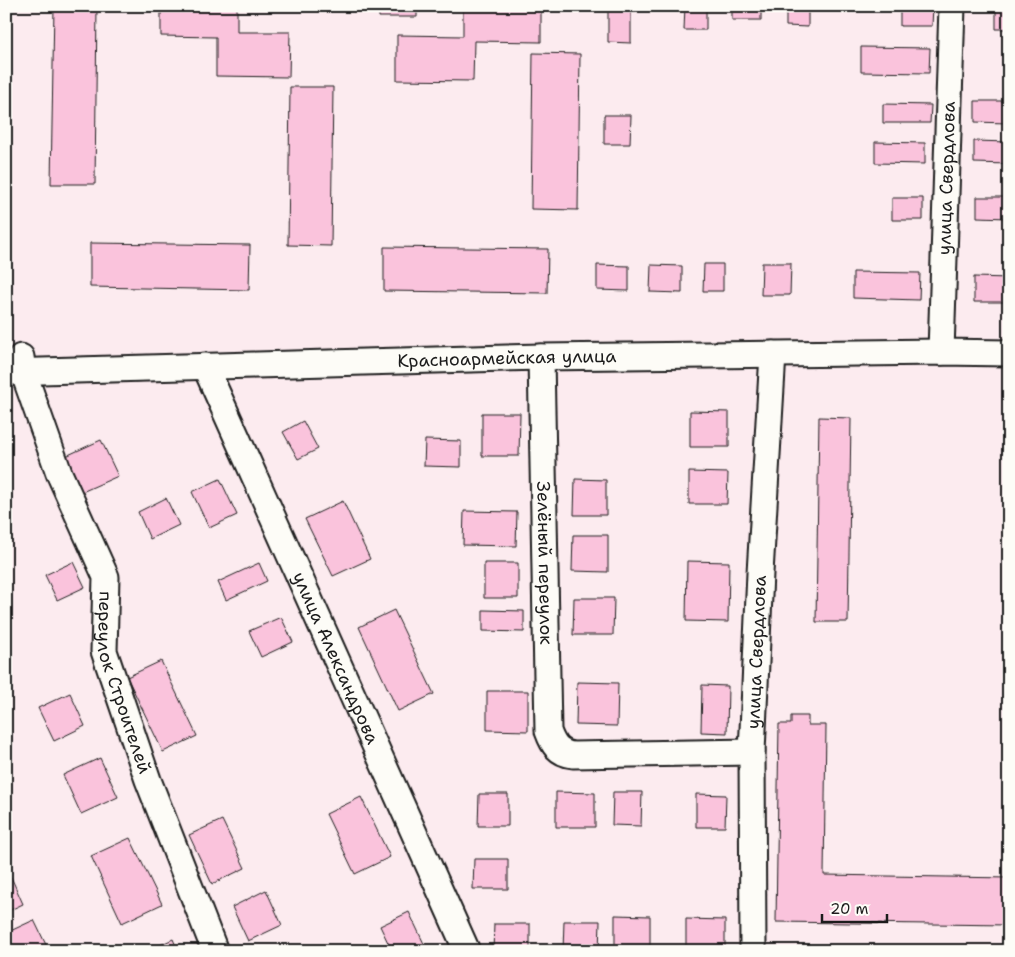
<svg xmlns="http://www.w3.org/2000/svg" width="1015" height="957" font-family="'Shantell Sans',sans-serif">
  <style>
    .building { fill: #fac3dc; stroke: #1c1c1c }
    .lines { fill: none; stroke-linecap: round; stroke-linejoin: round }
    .street-casing { stroke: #1c1c1c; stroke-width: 29 }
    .street { stroke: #fdfcf7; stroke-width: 25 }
    .labels { text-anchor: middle; stroke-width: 4; stroke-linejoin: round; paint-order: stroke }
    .street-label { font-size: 18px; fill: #1c1c1c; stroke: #fdfcf7 }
  </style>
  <rect width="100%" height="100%" fill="#fcebef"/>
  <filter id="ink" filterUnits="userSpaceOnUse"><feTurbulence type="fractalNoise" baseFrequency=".02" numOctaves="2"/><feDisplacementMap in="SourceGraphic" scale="10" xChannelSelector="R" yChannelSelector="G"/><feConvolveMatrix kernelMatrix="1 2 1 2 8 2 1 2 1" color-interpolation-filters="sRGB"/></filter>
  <g filter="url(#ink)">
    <path class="building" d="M 54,6 L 97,6 L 95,184 L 51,184 Z
      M 161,6 L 237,6 L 237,32 L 290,32 L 289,77 L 216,76 L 216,37 L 161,36 Z
      M 379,6 L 417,6 L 417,17 L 379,17 Z
      M 463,6 L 541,6 L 541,42 L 474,41 L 473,81 L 397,80 L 397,35 L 463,36 Z
      M 608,6 L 631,6 L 631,43 L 608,42 Z
      M 685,6 L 706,6 L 706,30 L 684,30 Z
      M 732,6 L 761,6 L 761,20 L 732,20 Z
      M 786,6 L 808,6 L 808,27 L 786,26 Z
      M 900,6 L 933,6 L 932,26 L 900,26 Z
      M 996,6 L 1009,6 L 1009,29 L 996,29 Z
      M 861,47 L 930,48 L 929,73 L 861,72 Z
      M 533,53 L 580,54 L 578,210 L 531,209 Z
      M 290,87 L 333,87 L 331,246 L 288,245 Z
      M 975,101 L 1007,101 L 1007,123 L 975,122 Z
      M 883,104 L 931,105 L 930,123 L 883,123 Z
      M 604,115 L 631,115 L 630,144 L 604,144 Z
      M 974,141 L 1009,142 L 1009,164 L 974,163 Z
      M 875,142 L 925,143 L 925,164 L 875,163 Z
      M 977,197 L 1009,197 L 1009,218 L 977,217 Z
      M 892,198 L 923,198 L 923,220 L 892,220 Z
      M 90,243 L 250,245 L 249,290 L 90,287 Z
      M 384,247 L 548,249 L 547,293 L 384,291 Z
      M 762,263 L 791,263 L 790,295 L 761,295 Z
      M 704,264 L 723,264 L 723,291 L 703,291 Z
      M 597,265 L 629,266 L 629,291 L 597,290 Z
      M 651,265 L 682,266 L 682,293 L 650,292 Z
      M 853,272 L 920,273 L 919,300 L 853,298 Z
      M 974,277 L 1009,278 L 1009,302 L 974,302 Z
      M 690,411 L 729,412 L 729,447 L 690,447 Z
      M 482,413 L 520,413 L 519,456 L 482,456 Z
      M 819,417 L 851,418 L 848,622 L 816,622 Z
      M 303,421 L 318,449 L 298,459 L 283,432 Z
      M 101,440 L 118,476 L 82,492 L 66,456 Z
      M 425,440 L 461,441 L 461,467 L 424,466 Z
      M 689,472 L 728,473 L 727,504 L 689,504 Z
      M 220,479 L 237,515 L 209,528 L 192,492 Z
      M 575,479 L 606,480 L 606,515 L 574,515 Z
      M 166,498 L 179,525 L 150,539 L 138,512 Z
      M 343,501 L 370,559 L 333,576 L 305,519 Z
      M 464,511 L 517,512 L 516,546 L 463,545 Z
      M 573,535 L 608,535 L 608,572 L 572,571 Z
      M 687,561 L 729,562 L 728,622 L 686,621 Z
      M 73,562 L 85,587 L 57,600 L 45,575 Z
      M 259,563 L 267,581 L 226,600 L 218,582 Z
      M 484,563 L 518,563 L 518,598 L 484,598 Z
      M 574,598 L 614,598 L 613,635 L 573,635 Z
      M 394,610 L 434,694 L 398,711 L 359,627 Z
      M 483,610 L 524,611 L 524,632 L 483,631 Z
      M 281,617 L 293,642 L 261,657 L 249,631 Z
      M 161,661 L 197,736 L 163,752 L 127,677 Z
      M 577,682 L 618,683 L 617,726 L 576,725 Z
      M 702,685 L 728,686 L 727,733 L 701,732 Z
      M 487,691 L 528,691 L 528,731 L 487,730 Z
      M 70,693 L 85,726 L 54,741 L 38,708 Z
      M 791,716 L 808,716 L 808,725 L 826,725 L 824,875 L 1009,878 L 1009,925 L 776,922 L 779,724 L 791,724 Z
      M 100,758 L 118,797 L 81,814 L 63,775 Z
      M 556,792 L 595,793 L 595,827 L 556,827 Z
      M 613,792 L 642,792 L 641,826 L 612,825 Z
      M 479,794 L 508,794 L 508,826 L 478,826 Z
      M 696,794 L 726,795 L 725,827 L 696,827 Z
      M 361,797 L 390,857 L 355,874 L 326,814 Z
      M 222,820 L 245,868 L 212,884 L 189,835 Z
      M 130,838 L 162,904 L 122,923 L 91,856 Z
      M 474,859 L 508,859 L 508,889 L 473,889 Z
      M 11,877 L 23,904 L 6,912 L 6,879 Z
      M 266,890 L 282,925 L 248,941 L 232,907 Z
      M 409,912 L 426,948 L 419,951 L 392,951 L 380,926 Z
      M 615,915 L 650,916 L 650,951 L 615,951 Z
      M 686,919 L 725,920 L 725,951 L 686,951 Z
      M 34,920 L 49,951 L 6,951 L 6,933 Z
      M 564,921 L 600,921 L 599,951 L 563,951 Z
      M 494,924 L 530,924 L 530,951 L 493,951 Z
      M 173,939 L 178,951 L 147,951 Z"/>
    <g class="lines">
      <g class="street-casing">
        <g id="street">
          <path id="s1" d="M 941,352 L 952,6"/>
          <path id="s2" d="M 21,357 L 23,371 L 59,473 L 106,577 L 104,651 L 148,780 L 215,951"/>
          <path id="s3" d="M 541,357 L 548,731 C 553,745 558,753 573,755 L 752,752"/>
          <path id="s4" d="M 205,366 L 467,951"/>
          <path id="s5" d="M 6,372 L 541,357 L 941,352 L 1009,353"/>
          <path id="s6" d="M 753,951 L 752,752 L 760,573 L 773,354"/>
        </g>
      </g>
      <use href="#street" class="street"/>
    </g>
  </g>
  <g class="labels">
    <g class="street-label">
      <text dy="6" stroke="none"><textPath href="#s1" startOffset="174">улица Свердлова</textPath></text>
      <text dy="6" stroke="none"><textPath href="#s5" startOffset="501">Красноармейская улица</textPath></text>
      <text dy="6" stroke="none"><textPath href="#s3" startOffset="206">Зелёный переулок</textPath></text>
      <text dy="6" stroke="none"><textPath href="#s6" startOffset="299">улица Свердлова</textPath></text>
      <text dy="6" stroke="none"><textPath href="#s4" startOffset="320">улица Александрова</textPath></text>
      <text dy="6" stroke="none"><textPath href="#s2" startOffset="345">переулок Строителей</textPath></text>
    </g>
  </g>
  <rect width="1015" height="957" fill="none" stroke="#fdfcf7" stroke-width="25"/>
  <rect x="12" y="12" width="990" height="932" fill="none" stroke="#1c1c1c" stroke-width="2" filter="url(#ink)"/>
  <path d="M822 914v8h65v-8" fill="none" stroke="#1c1c1c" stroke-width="2.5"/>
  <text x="830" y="914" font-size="15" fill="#1c1c1c" stroke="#fdfcf7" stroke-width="4" paint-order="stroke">20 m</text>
</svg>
